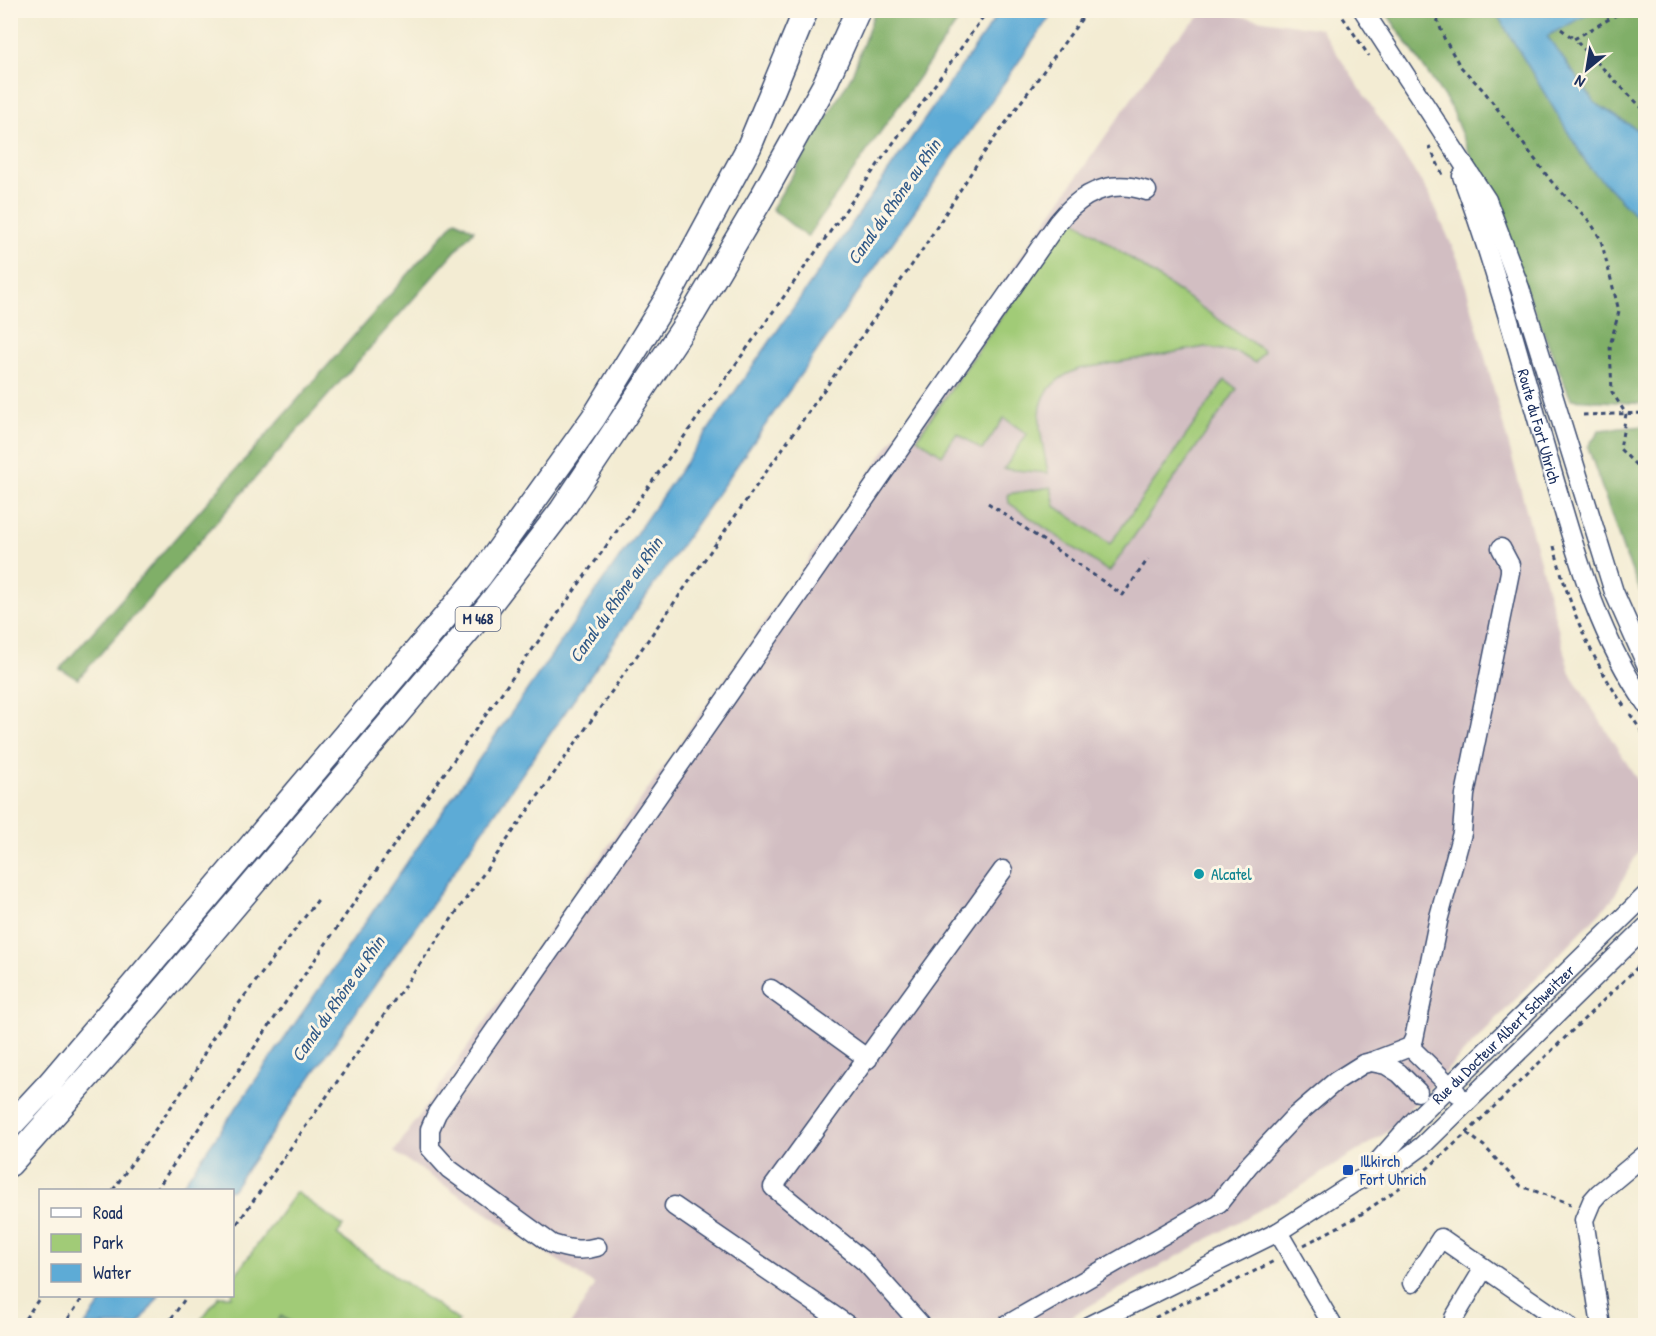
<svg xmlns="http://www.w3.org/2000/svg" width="1656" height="1336" font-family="'Patrick Hand',sans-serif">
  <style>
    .industrial { fill: #d2bec2 }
    .green { fill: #a1cb77; stroke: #5e7d6a; stroke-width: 1.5 }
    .forest { fill: #80af68; stroke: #4e6f63; stroke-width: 1.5 }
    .water { fill: #5dabd6; stroke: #3c6d9a; stroke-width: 1.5 }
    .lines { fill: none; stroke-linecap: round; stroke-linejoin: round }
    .minor-casing { stroke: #3b4b70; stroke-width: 21 }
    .major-casing { stroke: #3b4b70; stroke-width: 27 }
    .path { stroke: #3b4b70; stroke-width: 3; stroke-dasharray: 4.5 4.5; stroke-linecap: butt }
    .minor { stroke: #fff; stroke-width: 18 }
    .major { stroke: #fff; stroke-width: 24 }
    .culture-dot { fill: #0f9aa8; stroke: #fcf5e5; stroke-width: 2 }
    .transit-dot { fill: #1a4fb4; stroke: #fcf5e5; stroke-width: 2 }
    .labels { text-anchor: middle; stroke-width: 6; stroke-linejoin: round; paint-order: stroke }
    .shield { fill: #fcf5e5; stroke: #5e6a86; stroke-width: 1.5 }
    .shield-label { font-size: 15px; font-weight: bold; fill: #1b2f5e }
    .street-label { font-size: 16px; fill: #1b2f5e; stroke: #fcf5e5 }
    .culture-label { font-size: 16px; fill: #0d838f; stroke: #fcf5e5; text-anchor: start }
    .transit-label { font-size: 16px; fill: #164399; stroke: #fcf5e5; text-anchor: start }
    .water-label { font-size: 18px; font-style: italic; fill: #325a88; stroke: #fcf5e5 }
  </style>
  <rect width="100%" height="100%" fill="#fcf5e5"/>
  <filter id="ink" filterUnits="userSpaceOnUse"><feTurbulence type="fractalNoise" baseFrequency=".0167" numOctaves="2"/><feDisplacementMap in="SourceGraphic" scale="12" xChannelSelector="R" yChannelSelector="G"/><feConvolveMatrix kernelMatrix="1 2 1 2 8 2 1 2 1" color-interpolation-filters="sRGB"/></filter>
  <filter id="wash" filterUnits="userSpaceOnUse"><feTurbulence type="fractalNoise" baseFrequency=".008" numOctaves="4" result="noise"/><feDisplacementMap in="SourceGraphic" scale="24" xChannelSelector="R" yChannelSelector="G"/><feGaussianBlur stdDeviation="1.35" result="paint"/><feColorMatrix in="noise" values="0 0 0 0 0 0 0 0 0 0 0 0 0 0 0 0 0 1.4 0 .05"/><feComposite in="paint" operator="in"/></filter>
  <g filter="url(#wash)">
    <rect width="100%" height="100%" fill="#f3ecd3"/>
    <path class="industrial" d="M 1206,11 L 1321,29 L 1429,194 L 1460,264 L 1570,673 L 1645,792 L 1645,839 L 1612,900 L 1386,1133 L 1300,1187 L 1056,1325 L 570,1325 L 595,1285 L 394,1152 L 1170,44 Z"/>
    <path class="green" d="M 1071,217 L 1264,351 L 1255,363 L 1238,353 L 1205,347 L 1079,369 C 1025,389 1040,428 1048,473 L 1004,469 L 1027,434 L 1004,418 L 982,450 L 957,433 L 942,455 L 917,438 Z
      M 1225,380 L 1237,389 L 1109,572 L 1009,503 L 1008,494 L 1051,487 L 1055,506 L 1110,544 Z
      M 296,1192 L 343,1226 L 337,1235 L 459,1321 L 456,1325 L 296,1325 L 281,1316 L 277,1322 L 281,1317 L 292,1325 L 197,1325 L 219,1296 L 232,1296 L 233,1278 Z"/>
    <path class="forest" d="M 875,11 L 965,11 L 807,237 L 772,209 L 852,75 Z
      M 1385,11 L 1495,11 L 1589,167 L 1645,225 L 1645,404 L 1571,399 L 1449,104 Z
      M 1594,11 L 1645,11 L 1645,135 L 1595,103 L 1546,35 Z
      M 456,220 L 474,230 L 78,679 L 60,669 Z
      M 1645,426 L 1646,426 L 1645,602 L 1624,552 L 1588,447 L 1599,430 Z"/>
    <path class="water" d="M 1000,11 L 1054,11 L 232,1190 L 179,1190 Z
      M 1495,11 L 1594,11 L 1547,36 L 1595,103 L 1645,135 L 1645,225 L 1589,167 Z
      M 106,1296 L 159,1296 L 138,1325 L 85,1325 Z"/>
  </g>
  <g filter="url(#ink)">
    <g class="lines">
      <g class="minor-casing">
        <g id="minor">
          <path d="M 1363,10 L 1487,200 L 1520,288 L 1614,592 L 1646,664"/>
          <path id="s1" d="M 1462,176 C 1497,272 1523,370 1551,468 C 1575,549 1596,633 1646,704"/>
          <path d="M 771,989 L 868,1059"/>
          <path d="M 1410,1047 L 1457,1093"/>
          <path d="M 1371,1062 L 1410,1047 L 1414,1039 L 1439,917 L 1462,833 L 1465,795 L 1510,572 L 1510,565 L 1501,548"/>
          <path id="s2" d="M 1365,1176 L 1414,1121 L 1646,895"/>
          <path d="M 674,1206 L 849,1326"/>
          <path d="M 1278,1232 L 1333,1326"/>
          <path d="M 597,1247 C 581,1252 568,1249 552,1244 L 449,1169 L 430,1148 L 430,1129 L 437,1113 L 1058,222 C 1081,193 1110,178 1147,191"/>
          <path d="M 1412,1283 L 1441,1238 L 1568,1326"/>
          <path d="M 1454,1318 L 1484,1268"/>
          <path d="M 922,1326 L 865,1262 L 773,1187 L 1003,870"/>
          <path d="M 1005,1326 L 1219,1203 L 1249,1165 L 1293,1118 L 1336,1081 L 1363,1064 L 1371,1062 L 1386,1065 L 1399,1073 L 1418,1092"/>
          <path d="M 1088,1326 L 1278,1232 L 1357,1181 L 1403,1160 L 1422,1146 L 1467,1102 L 1646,927"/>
          <path d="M 1601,1326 L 1584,1220 L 1592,1201 L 1599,1193 L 1646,1154"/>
        </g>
      </g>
      <g class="major-casing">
        <path id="major" d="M 10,1126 L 50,1083 L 480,576 L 594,417 L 668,297 L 749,147 L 806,10
          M 10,1164 L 123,1037 L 483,613 L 562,510 L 694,312 L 762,197 L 824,86 L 858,10"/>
      </g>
      <path class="path" d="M 1338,10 L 1369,56
        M 1434,10 L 1444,38 L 1460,66 L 1484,91 L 1551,181 L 1591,223 L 1601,240 L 1619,311 L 1610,346 L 1612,392 L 1626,414 L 1620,449 L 1646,475
        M 1625,10 L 1574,39 L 1646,112
        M 1561,29 L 1574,39
        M 1429,146 L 1443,175
        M 1583,415 L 1646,413
        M 988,503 L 1123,595 L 1148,559
        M 1554,546 C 1569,607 1590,657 1626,709
        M 1630,714 L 1646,738
        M 1467,1133 L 1484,1146 L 1521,1186 L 1571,1204
        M 113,1190 L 194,1074 L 211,1040 L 320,897
        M 156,1190 L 416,813 L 988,10
        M 232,1231 L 921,252 L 983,154 L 1088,10
        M 1304,1245 L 1357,1217 L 1428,1168 L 1472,1128 L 1646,959
        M 20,1326 L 41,1296
        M 63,1326 L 84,1296
        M 166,1326 L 187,1296
        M 1139,1326 L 1185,1302 L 1220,1289 L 1274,1261"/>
      <use href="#minor" class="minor"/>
      <use href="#major" class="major"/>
    </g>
  </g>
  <circle class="culture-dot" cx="1199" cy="874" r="6"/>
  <rect class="transit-dot" x="1342" y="1164" width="12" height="12" rx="3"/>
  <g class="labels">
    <rect class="shield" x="455.5" y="607" width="45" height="24" rx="4.5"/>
    <g class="shield-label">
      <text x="478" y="624">M 468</text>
    </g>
    <g class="street-label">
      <text dy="6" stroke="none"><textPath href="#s1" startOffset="262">Route du Fort Uhrich</textPath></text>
      <text dy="6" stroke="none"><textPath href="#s2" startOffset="198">Rue du Docteur Albert Schweitzer</textPath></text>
    </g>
    <g class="culture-label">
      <text x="1211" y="880">Alcatel</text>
    </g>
    <g class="transit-label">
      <text x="1360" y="1167">Illkirch<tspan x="1360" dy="18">Fort Uhrich</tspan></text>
    </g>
    <g class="water-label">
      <text transform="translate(894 202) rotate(-55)" y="6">Canal du Rhône au Rhin</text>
      <text transform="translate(616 600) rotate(-55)" y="6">Canal du Rhône au Rhin</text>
      <text transform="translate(338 999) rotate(-55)" y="6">Canal du Rhône au Rhin</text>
    </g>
  </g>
  <rect width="1656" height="1336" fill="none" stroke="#fcf5e5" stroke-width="36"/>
  <rect x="39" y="1189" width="195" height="108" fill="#fcf5e5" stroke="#a2a6af" stroke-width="1.5"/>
  <rect x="51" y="1208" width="30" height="9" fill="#ffffff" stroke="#a2a6af" stroke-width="1.5"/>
  <text x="93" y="1219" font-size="18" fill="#1b2f5e">Road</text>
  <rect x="51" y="1234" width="30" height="18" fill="#a1cb77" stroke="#a2a6af" stroke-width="1.5"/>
  <text x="93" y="1249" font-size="18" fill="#1b2f5e">Park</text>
  <rect x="51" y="1264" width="30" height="18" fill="#5dabd6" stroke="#a2a6af" stroke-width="1.5"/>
  <text x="93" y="1279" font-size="18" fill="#1b2f5e">Water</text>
  <g transform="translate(1587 69) rotate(210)" stroke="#fcf5e5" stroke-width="4.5" paint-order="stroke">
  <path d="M0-4.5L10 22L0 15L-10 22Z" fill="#1b2f5e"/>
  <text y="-9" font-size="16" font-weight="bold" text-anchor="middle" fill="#1b2f5e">N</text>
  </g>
</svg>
